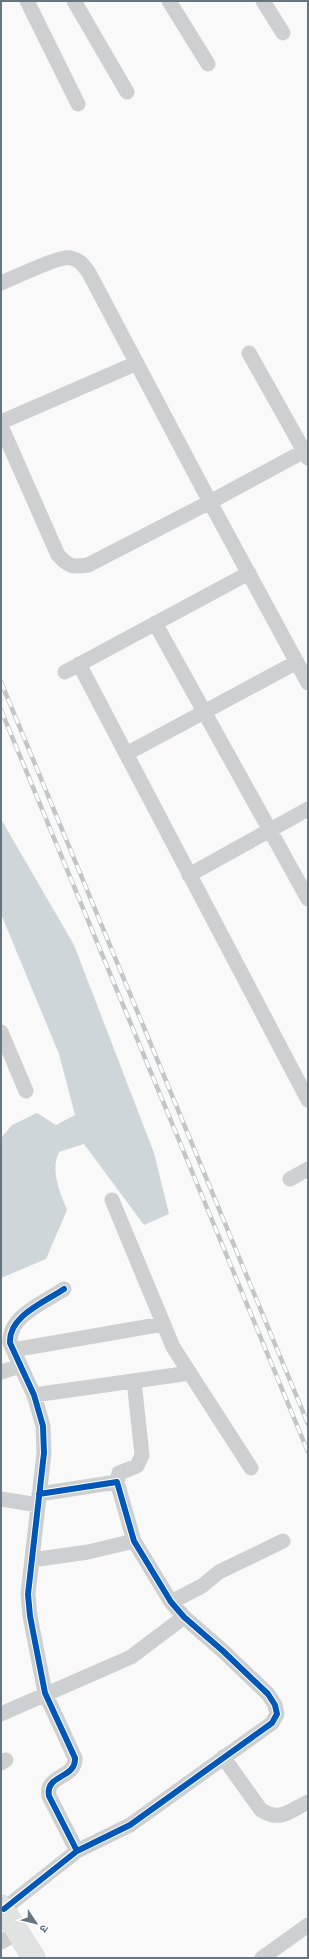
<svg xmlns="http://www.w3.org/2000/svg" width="309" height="1959" font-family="'Archivo Narrow','Noto Sans Devanagari',sans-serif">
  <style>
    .water { fill: #ced6d9 }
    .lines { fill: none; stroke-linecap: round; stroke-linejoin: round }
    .primary-casing { stroke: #d5d6d7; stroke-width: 23 }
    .street { stroke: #cecfd0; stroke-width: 15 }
    .primary { stroke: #e1e2e2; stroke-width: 22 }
    .rail-casing { stroke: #c3c5c6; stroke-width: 4.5 }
    .rail { stroke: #fff; stroke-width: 3; stroke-dasharray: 9; stroke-linecap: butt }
    .cycleway-casing { stroke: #fff; stroke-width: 8 }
    .cycleway { stroke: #0057b8; stroke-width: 6 }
  </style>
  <rect width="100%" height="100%" fill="#f9f9f9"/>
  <path class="water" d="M 1,819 L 74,945 L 154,1153 L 169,1214 L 144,1225 L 84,1144 L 59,1152 C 50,1170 60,1193 67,1210 L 46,1259 L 1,1278 L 1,1138 L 12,1125 L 37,1113 L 56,1125 L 75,1115 L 59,1054 L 1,914 Z"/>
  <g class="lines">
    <g class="primary-casing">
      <path id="primary" d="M 1,1906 L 34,1958"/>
    </g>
    <path class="street" d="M 27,1 L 78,104
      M 74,1 L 127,92
      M 169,1 L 208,64
      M 263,1 L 283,33
      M 1,283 C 14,278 60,255 71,258 C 80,260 84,266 89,273 L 210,502 L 308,683
      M 249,353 L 308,458
      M 1,422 L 137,363
      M 1,426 L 58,555 C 69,567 72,567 88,565 L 210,502 L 308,449
      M 155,623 L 308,899
      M 79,664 L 308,1100
      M 65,672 L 249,573
      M 126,754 L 297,662
      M 189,875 L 308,809
      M 1,1032 L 26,1091
      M 290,1179 L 308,1169
      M 112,1200 L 173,1347 L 251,1468
      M 64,1289 C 45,1302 8,1316 10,1343 L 34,1395 L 43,1426 L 44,1453 L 28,1594 L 30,1616 L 45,1693 L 75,1758 C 76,1779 45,1774 49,1796 L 77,1851
      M 13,1350 L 163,1324
      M 1,1372 L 20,1366
      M 34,1395 L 190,1373
      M 117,1482 L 119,1473 L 137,1466 L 142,1455 L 134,1381
      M 1,1499 L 38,1505
      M 32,1560 L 88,1552 L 134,1541
      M 171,1602 L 202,1586 L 219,1572 L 283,1541
      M 1,1714 L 131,1657 L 184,1617
      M 223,1757 L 261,1810 C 281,1822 289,1811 308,1802
      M 1,1763 L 6,1760
      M 4,1909 L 77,1851 L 130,1825 L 272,1723 L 277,1714 L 275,1705 L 268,1694 L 223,1651 L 184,1617 L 171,1602 L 134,1541 L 117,1482 L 39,1494
      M 1,1942 L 18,1932
      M 262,1958 L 308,1925"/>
    <use href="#primary" class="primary"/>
    <g class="rail-casing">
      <path id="rail" d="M 1,682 L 308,1424
        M 1,710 L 308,1452"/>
    </g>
    <use href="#rail" class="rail"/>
    <g class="cycleway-casing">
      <path id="cycleway" d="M 64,1289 C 45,1302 8,1316 10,1343 L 34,1395 L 43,1426 L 44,1453 L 28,1594 L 30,1616 L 45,1693 L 75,1758 C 76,1779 45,1774 49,1796 L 77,1851
        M 4,1909 L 77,1851 L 130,1825 L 272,1723 L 277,1714 L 275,1705 L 268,1694 L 223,1651 L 184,1617 L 171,1602 L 134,1541 L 117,1482 L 39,1494"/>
    </g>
    <use href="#cycleway" class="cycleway"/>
  </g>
  <rect width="309" height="1959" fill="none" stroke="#657683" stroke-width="4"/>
  <g transform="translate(36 1923) rotate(125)" stroke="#ffffff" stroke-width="3" paint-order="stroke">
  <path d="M0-3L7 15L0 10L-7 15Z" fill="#657683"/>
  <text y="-6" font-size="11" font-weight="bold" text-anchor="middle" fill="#657683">उ</text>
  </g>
</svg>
